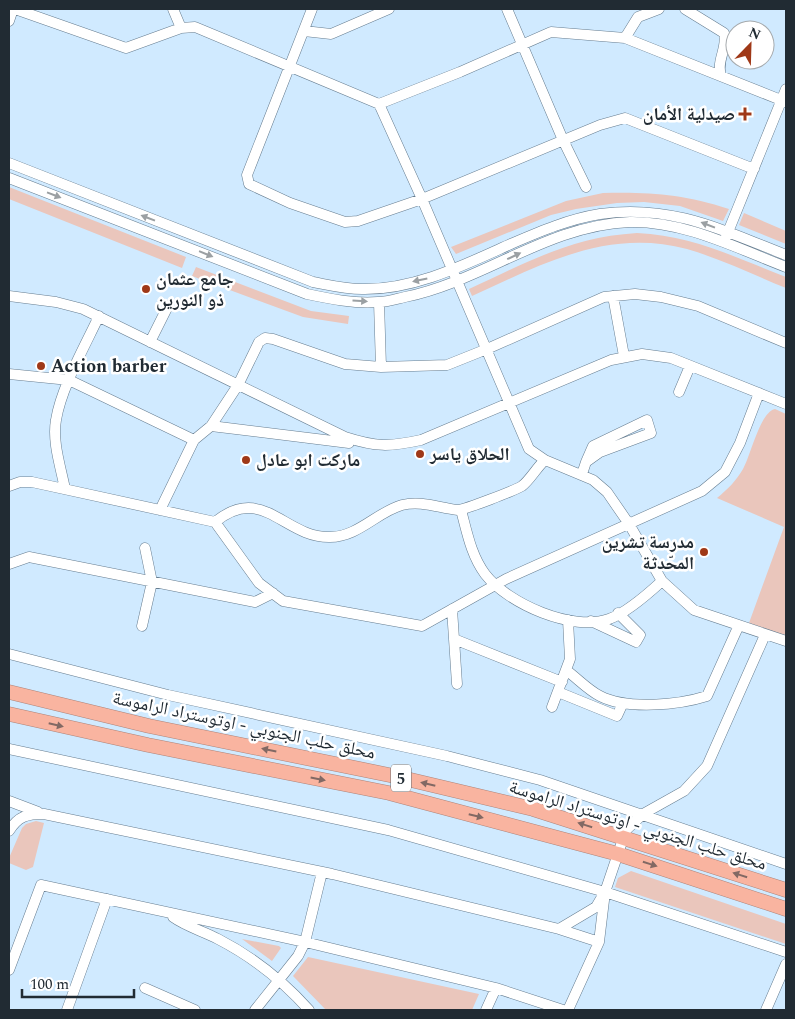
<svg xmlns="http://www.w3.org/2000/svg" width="795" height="1019" font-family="Spectral,'Noto Naskh Arabic',serif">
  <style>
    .green { fill: #eac6bc }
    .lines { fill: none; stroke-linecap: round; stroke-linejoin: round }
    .minor-casing { stroke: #667d90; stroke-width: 11 }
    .highway-casing { stroke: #ad847a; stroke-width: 15 }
    .minor { stroke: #fff; stroke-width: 10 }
    .highway { stroke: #f9b4a0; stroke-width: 14 }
    .oneway { fill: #9ba0a3 }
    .oneway2 { fill: #826964 }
    .poi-dot { fill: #9f3817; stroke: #fff; stroke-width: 2 }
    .labels { text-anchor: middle; stroke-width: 5; stroke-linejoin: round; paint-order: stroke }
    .shield { fill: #fff; stroke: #646b70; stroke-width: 1 }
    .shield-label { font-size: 16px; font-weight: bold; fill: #212b33 }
    .poi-label { font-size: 18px; font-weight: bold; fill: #212b33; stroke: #fff; text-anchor: start }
    .street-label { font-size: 18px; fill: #212b33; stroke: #fff }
  </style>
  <rect width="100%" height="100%" fill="#d0eaff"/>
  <path class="green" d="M 9,187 L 186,257 L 182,268 L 9,199 Z
    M 603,193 C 651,192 683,194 729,209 L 723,221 L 680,206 L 644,202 L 617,203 L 576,209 L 551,215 L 456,254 L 451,247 L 566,201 Z
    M 744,213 L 786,231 L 786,244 L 739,225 Z
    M 637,233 C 694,236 734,257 786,277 L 786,288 C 754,275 721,259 687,249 C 608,228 542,264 472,296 L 469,289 C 528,262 571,237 637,233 Z
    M 196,267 L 311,311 L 349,316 L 348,324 L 303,317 L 192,276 Z
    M 775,409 L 786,414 L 786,635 L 775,633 L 749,623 L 784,527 L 717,498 C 728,489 736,481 743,469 C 751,455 760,412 775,409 Z
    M 36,821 L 44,823 L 33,867 L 26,870 L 9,863 L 9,858 L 22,828 L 26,824 Z
    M 631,871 L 786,924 L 786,944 L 615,887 L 618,878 Z
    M 242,939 L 279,946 L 281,948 L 272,961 Z
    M 308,957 L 479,994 L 472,1010 L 326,1010 L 293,976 Z"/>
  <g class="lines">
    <g class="minor-casing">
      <path id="minor" d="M 15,9 L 126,48 L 181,28 L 195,27 L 379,104 L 422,199 L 529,449 L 545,460 L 593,480 L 607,492 L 629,524 L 662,581 L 694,610 L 786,641
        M 173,9 L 181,28
        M 312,9 L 247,175 L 249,184 L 290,203 L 345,222 L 358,221 L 422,199 L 600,125 L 625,118 L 754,169
        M 507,9 L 563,140 L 586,187
        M 685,9 L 724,33 C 728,48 716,60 721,76
        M 9,21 L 13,9
        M 304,31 L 331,34 L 389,9
        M 625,38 L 638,17 L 659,9
        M 379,104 L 460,72 L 551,32 L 625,38 L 786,102
        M 9,163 L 313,282 C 329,285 345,289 362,289 C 415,290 466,264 513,243 C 541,231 569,219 600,214 C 671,204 722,230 786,255
        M 9,178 L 307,294 C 330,299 355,304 378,302 C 387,302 396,299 405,297 C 483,281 548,225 630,222 C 685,221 736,248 786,267
        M 726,237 L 786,89
        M 9,296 L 56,302 L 83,309 L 345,437 C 376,447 389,447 421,440 L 611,360 L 642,354 L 671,358 L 786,404
        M 613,296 L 624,356
        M 379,302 L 381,367
        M 150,342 L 168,306
        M 9,374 L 69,380 L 194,440
        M 679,392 L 690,366
        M 211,426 L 349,443
        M 582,474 L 586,462 L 600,452 L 651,433 L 647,420 L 593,446 L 586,462
        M 9,486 L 20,482 L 32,482 L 215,522 C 263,483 284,538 330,537 C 358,537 377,512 402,505 C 421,500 439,508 458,510 C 464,510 516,490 522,486 C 530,480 537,467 545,460
        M 65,489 C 61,468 52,442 56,420 C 61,388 85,346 99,316
        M 160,510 L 194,440 L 211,426 L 238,385 L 259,342 L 265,338 L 273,339 L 345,364 L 381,367 L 447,365 L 487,349 L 604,297 L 635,294 L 661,297 L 698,306 L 786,343
        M 461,510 C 467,532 471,555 485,574 C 508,604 573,632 609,619 C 626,613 649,593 662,581
        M 215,522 L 259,583 L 283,601 L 422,626 L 506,579 L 702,491 L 725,472 L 740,443 L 759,393
        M 9,564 L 29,557 L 255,602 L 273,593
        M 452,609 L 457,684
        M 591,621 L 636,642 L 640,635 L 618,613
        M 142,626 L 152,582 L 145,548
        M 454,639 L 562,682
        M 9,654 L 168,695 L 447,756 L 540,780 L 786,864
        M 566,670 C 577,678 588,690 600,696 C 627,710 679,705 707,696 L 739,625
        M 558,692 L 617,716 L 623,703
        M 552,707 L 570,659 L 568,620
        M 9,749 L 388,830 L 605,892 L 786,952
        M 9,801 L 38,812
        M 9,831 C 18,816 27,814 44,814 L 332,874 L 559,929 L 599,942
        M 173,917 C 187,927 203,931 218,939 C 253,957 283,981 309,1010
        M 559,929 L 596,907 L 603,895
        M 9,970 L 41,885 L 305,942 L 496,988 L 563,1010
        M 145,988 L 195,1010
        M 67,1010 L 107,899
        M 255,1010 L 298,956 L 305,942 L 322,872
        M 486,1010 L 496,988
        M 568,1010 L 599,942 L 605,892 L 626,830 L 643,814 L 684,791 L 707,766 L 765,635
        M 766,1010 L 786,964"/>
    </g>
    <g class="highway-casing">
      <path id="highway" d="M 9,692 L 149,726 L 394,776 L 533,809 L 786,890
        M 9,714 L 148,745 L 389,793 L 618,854 L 786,909"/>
    </g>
    <use href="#minor" class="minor"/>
    <use href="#highway" class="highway"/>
  </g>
  <defs><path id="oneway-solid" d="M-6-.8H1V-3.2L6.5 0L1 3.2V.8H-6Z" transform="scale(1.25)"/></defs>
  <g class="oneway">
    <use href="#oneway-solid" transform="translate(54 195) rotate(21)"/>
    <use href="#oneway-solid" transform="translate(148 218) rotate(-159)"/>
    <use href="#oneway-solid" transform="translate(708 225) rotate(-159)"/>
    <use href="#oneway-solid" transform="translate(206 254) rotate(22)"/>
    <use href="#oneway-solid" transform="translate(514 256) rotate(-25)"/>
    <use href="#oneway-solid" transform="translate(420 280) rotate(168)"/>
    <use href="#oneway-solid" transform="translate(360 301) rotate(3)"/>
  </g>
  <g class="oneway2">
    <use href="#oneway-solid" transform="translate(56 725) rotate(13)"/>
    <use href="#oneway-solid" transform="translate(269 750) rotate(-168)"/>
    <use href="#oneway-solid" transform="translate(318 779) rotate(11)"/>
    <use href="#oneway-solid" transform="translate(428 784) rotate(-167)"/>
    <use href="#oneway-solid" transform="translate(476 816) rotate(14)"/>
    <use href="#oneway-solid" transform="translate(585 825) rotate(-163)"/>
    <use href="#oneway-solid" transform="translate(650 864) rotate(18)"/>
    <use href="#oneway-solid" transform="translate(740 875) rotate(-162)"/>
  </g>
  <g class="poi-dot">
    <path d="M742.5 106.5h5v5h5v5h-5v5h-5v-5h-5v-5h5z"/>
    <circle cx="146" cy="289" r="5"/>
    <circle cx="41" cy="366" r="5"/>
    <circle cx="420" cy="454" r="5"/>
    <circle cx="246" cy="460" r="5"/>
    <circle cx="704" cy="552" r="5"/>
  </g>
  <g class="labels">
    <rect class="shield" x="391" y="764.5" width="20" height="27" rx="4"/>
    <g class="shield-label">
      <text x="401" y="784">5</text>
    </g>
    <g class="poi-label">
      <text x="735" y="120" text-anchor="end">صيدلية الأمان</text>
      <text x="156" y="285">جامع عثمان<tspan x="156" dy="21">ذو النورين</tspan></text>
      <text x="51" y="372">Action barber</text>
      <text x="430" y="460">الحلاق ياسر</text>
      <text x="256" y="466">ماركت ابو عادل</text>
      <text x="694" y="548" text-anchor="end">مدرسة تشرين<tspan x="694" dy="21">المحّدثة</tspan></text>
    </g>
    <g class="street-label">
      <text transform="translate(244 725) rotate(12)" y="6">محلق حلب الجنوبي - اوتوستراد الراموسة</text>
      <text transform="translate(638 825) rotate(17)" y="6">محلق حلب الجنوبي - اوتوستراد الراموسة</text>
    </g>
  </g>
  <rect width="795" height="1019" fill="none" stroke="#212b33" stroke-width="20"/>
  <g transform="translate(750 45) rotate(23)"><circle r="24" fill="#ffffff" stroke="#a6aaad"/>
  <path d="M0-4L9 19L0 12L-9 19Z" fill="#9f3817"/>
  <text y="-8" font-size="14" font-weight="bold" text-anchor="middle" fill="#212b33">N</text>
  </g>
  <path d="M22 989v8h112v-8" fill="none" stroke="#212b33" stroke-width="2.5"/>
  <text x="30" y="989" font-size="15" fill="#212b33" stroke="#ffffff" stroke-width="4" paint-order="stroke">100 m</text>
</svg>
